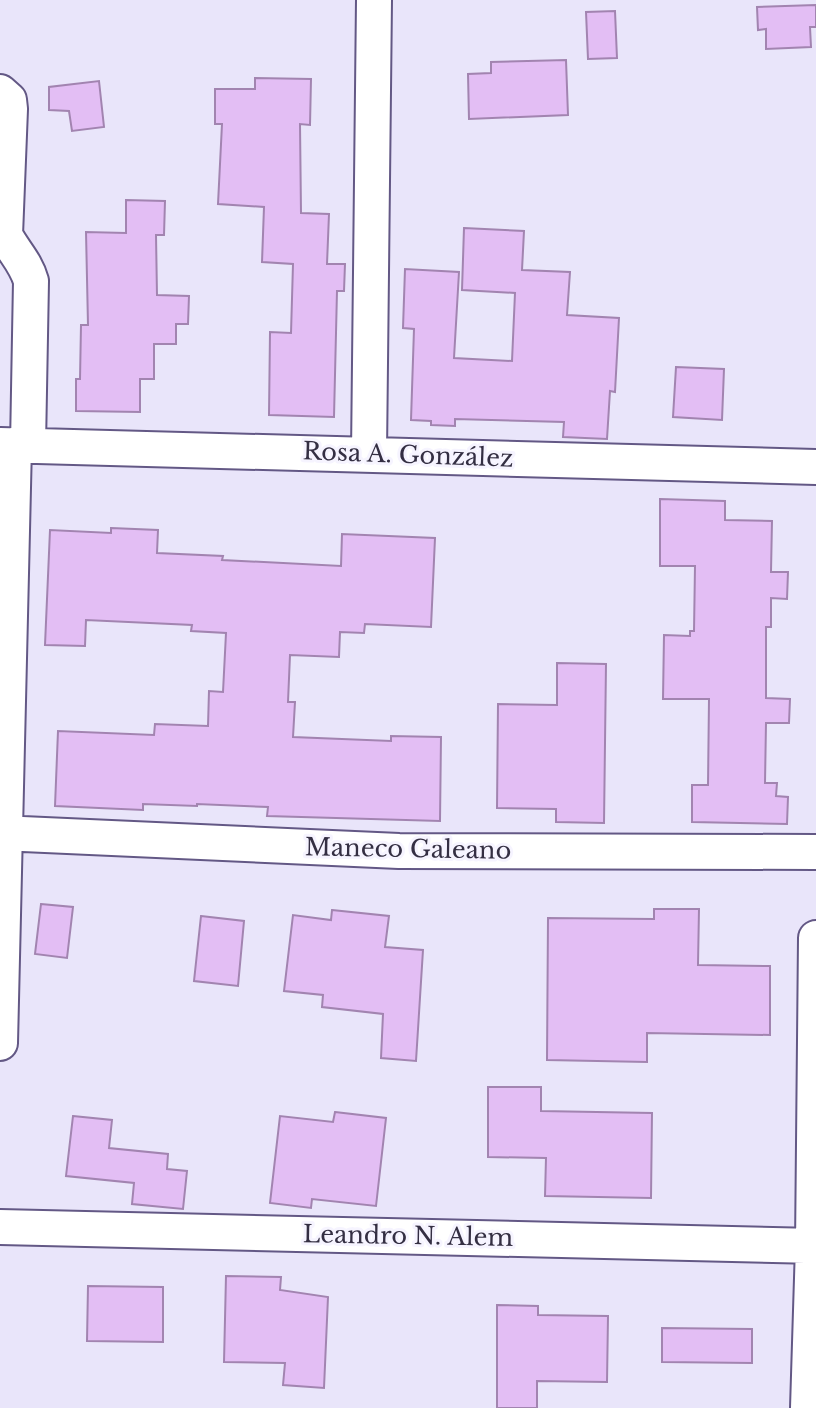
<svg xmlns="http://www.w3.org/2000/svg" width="816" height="1408" font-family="'Libre Baskerville',serif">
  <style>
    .building { fill: #e3bef4; stroke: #a284b0; stroke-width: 2 }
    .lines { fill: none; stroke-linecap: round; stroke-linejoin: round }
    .minor-casing { stroke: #635885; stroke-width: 38 }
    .minor { stroke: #fff; stroke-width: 34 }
    .labels { text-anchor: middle; stroke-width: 6; stroke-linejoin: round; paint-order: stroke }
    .street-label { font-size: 24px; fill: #342f43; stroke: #f6f4ff }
  </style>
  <rect width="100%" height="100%" fill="#e9e5fa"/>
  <path class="building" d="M 816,5 L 816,27 L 810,27 L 811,47 L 766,49 L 766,29 L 758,30 L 757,7 Z
    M 615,11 L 617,58 L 588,59 L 586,12 Z
    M 566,60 L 568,115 L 469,119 L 468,74 L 491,73 L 491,62 Z
    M 255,78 L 311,79 L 310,125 L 300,124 L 301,213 L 329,214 L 327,264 L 345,264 L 344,291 L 337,291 L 334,417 L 269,415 L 270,332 L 291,333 L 293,264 L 262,262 L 264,207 L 218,204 L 222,124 L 215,124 L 215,89 L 255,89 Z
    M 99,81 L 104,127 L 72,131 L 69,111 L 49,110 L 49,87 Z
    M 126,200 L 165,201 L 164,235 L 156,235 L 157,295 L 189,296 L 188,324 L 176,324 L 176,344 L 154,344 L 154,379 L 140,379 L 140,412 L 76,411 L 76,379 L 80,379 L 81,325 L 88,325 L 86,232 L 126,233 Z
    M 464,228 L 524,231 L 522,270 L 570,272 L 567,315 L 619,318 L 615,392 L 610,391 L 607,439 L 563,437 L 564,422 L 455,419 L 455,426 L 431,425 L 431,421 L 411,420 L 414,329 L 403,328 L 405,269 L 459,272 L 454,358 L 512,361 L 515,293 L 462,290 Z
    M 676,367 L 724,369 L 722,420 L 673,417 Z
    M 660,499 L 725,501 L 725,520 L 772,521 L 771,572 L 788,572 L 787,599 L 771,598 L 771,627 L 766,627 L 766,698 L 790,699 L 789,723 L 766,723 L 765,783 L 777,783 L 776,796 L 788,797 L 787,824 L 692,822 L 692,785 L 708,785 L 709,699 L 663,699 L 664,635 L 690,636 L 690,631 L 694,631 L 695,566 L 660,566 Z
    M 111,528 L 158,530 L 157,553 L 223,556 L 222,560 L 341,566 L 342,534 L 435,538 L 431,627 L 365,624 L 364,633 L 340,632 L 339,657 L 290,655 L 288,702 L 295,702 L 293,737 L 391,741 L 391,736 L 441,737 L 440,821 L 267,816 L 268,807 L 197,804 L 197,806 L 143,804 L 143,810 L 55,806 L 58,731 L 154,735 L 155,724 L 208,726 L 209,691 L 223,692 L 226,633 L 191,631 L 192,625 L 86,620 L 85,646 L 45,645 L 50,530 L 111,533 Z
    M 557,663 L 606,664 L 604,823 L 556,822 L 556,809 L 497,808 L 498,704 L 557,705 Z
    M 41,904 L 73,907 L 67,958 L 35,954 Z
    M 654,909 L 699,909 L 698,965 L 770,966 L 770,1035 L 647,1033 L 647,1062 L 547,1060 L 548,918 L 654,919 Z
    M 332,910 L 389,916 L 385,947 L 423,950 L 416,1061 L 381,1058 L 383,1014 L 322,1007 L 323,995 L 284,991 L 293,915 L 331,920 Z
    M 201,916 L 244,921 L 238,986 L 194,981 Z
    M 488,1087 L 541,1087 L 541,1111 L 652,1113 L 651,1198 L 545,1196 L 546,1158 L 488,1157 Z
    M 335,1112 L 386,1118 L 376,1206 L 312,1199 L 311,1208 L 270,1203 L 280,1116 L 333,1122 Z
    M 73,1116 L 112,1120 L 109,1148 L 168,1154 L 167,1169 L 187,1171 L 183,1209 L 132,1204 L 134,1183 L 66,1176 Z
    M 226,1276 L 281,1277 L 280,1290 L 328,1297 L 324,1388 L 283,1385 L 285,1363 L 224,1362 Z
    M 88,1286 L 163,1287 L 163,1342 L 87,1341 Z
    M 497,1305 L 538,1306 L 538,1315 L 608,1316 L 607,1382 L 537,1381 L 537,1408 L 497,1408 Z
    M 662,1328 L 752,1329 L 752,1363 L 662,1362 Z"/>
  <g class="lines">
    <g class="minor-casing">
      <path id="minor" d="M 0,92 L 9,100 L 10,109 L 5,235 C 14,252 26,263 31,281 L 28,445
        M 0,445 L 816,467
        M 369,454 L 374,0
        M 0,833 L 399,851 L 816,852
        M 0,1043 L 14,445
        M 0,1227 L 816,1246
        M 808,1408 L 813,1246 L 816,938"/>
    </g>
    <use href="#minor" class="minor"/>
  </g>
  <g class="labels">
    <g class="street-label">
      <text transform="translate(408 455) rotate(2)" y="8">Rosa A. González</text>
      <text transform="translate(408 849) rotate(1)" y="8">Maneco Galeano</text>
      <text transform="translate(408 1236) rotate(1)" y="8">Leandro N. Alem</text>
    </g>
  </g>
</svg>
